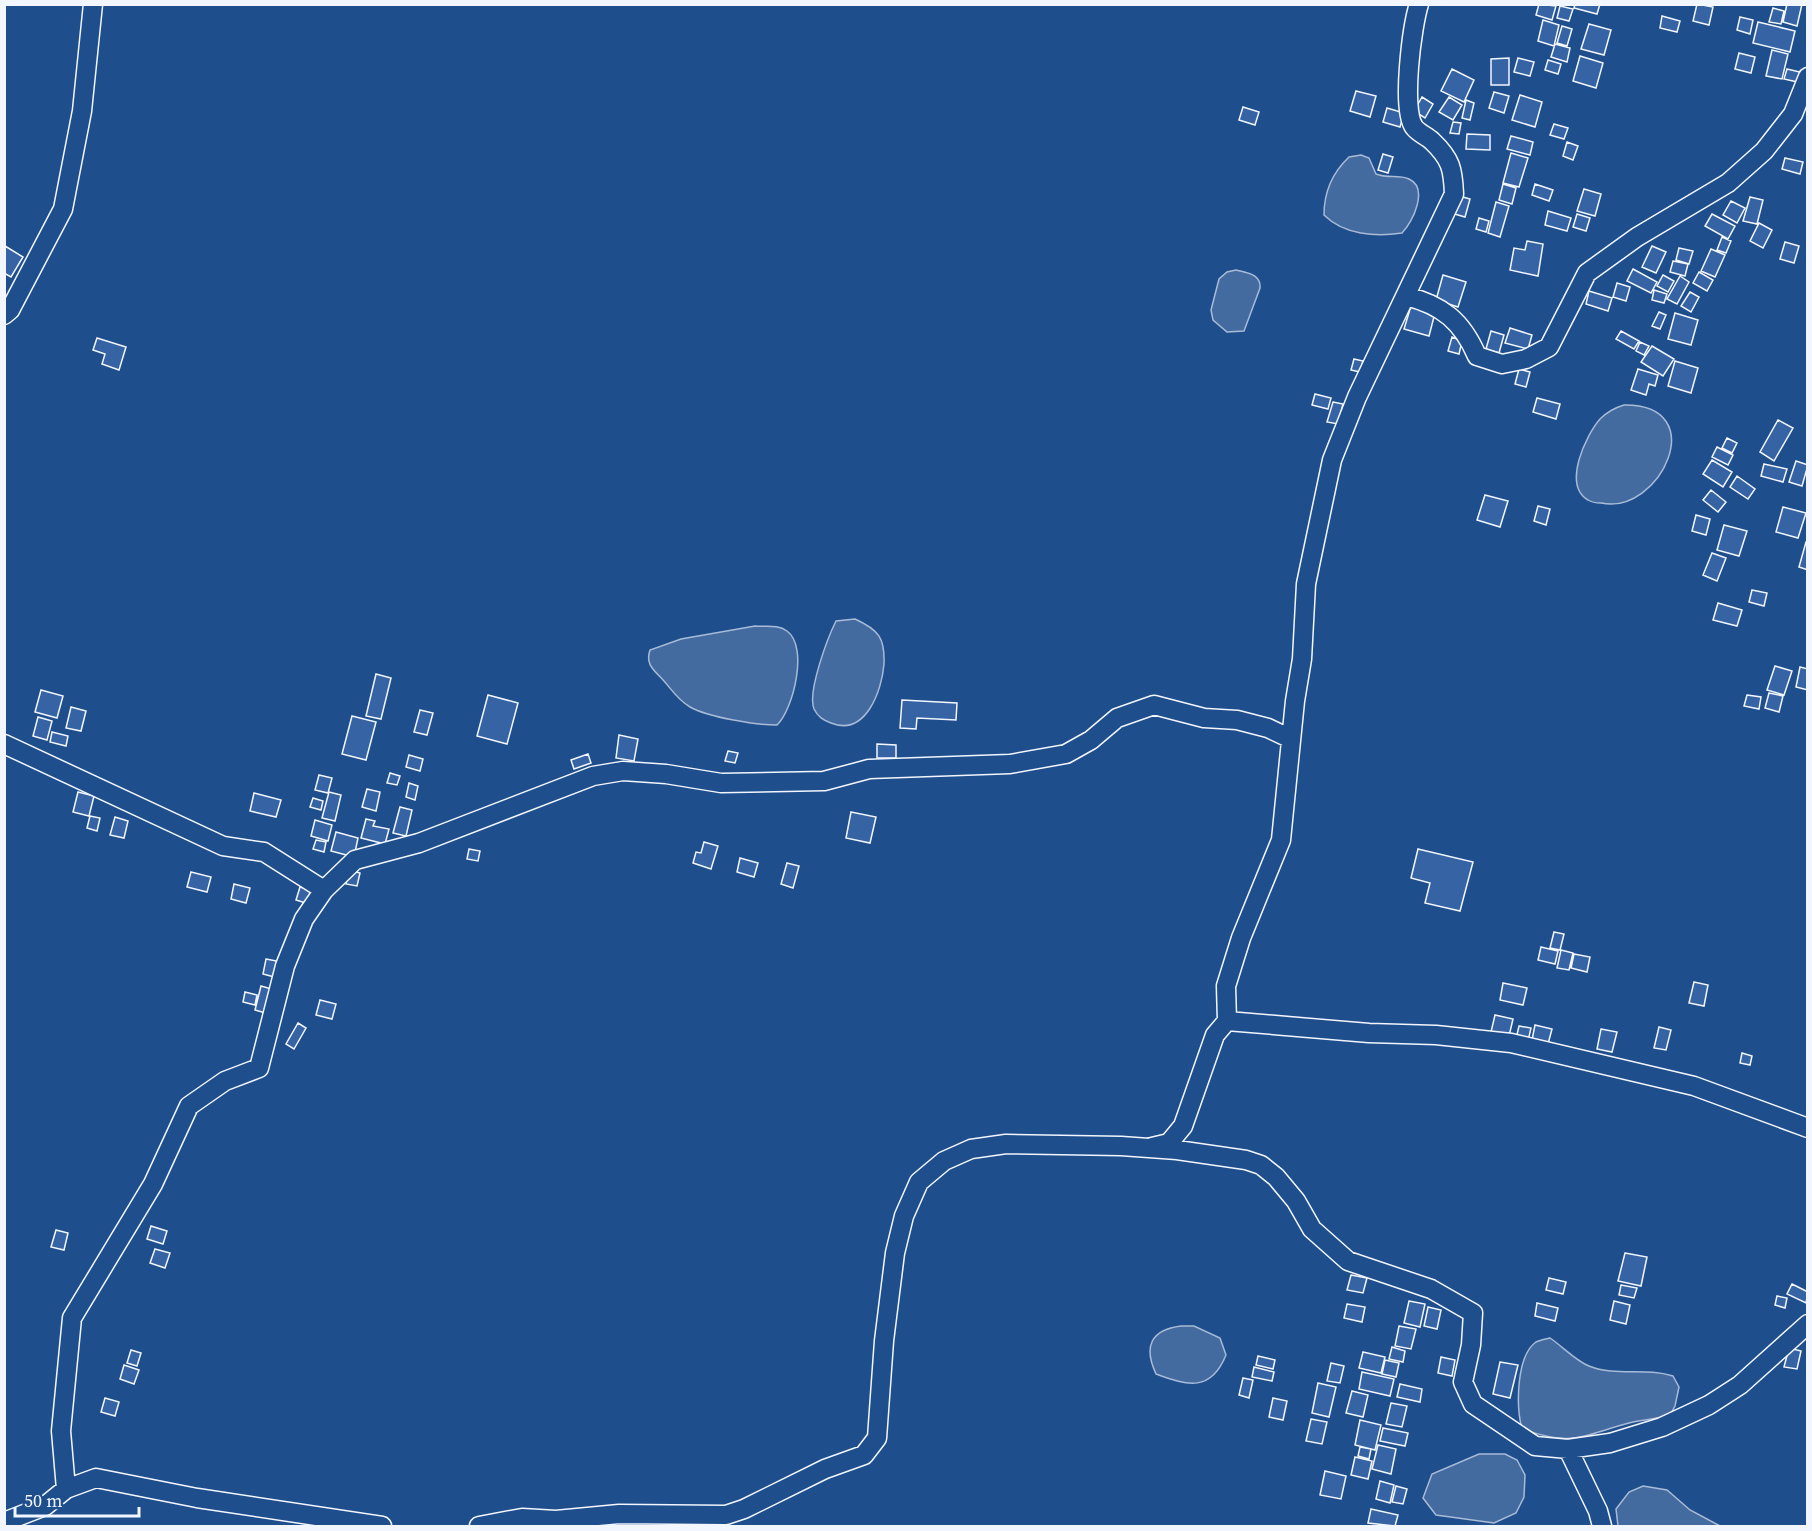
<svg xmlns="http://www.w3.org/2000/svg" width="1812" height="1531" font-family="'Source Serif 4',serif">
  <style>
    .water { fill: #446ba0; stroke: #a8bbd7; stroke-width: 1.5 }
    .building { fill: #3563a3; stroke: #f2f6ff; stroke-width: 1.5 }
    .lines { fill: none; stroke-linecap: round; stroke-linejoin: round }
    .minor-casing { stroke: #f2f6ff; stroke-width: 21 }
    .minor { stroke: #1f4e8c; stroke-width: 18 }
  </style>
  <rect width="100%" height="100%" fill="#1f4e8c"/>
  <path class="water" d="M 1361,155 L 1369,158 L 1376,174 C 1388,179 1398,174 1409,179 C 1429,188 1413,222 1402,233 C 1376,237 1344,235 1324,215 C 1324,191 1332,173 1349,157 Z
    M 1236,270 C 1248,273 1261,274 1260,288 L 1244,331 L 1227,332 L 1213,320 L 1211,310 L 1219,279 L 1227,272 Z
    M 1624,405 C 1713,404 1660,516 1601,503 C 1598,503 1591,502 1588,500 C 1562,485 1586,435 1600,419 C 1607,412 1614,408 1624,405 Z
    M 855,619 C 879,630 885,638 884,664 C 882,690 866,737 831,723 C 823,720 818,717 814,709 C 807,692 828,637 836,621 Z
    M 755,626 C 766,627 778,624 787,631 C 809,647 793,710 777,725 C 755,725 708,717 690,707 C 678,700 672,690 664,681 C 654,670 645,665 650,650 L 681,639 Z
    M 1181,1326 L 1194,1326 L 1220,1338 L 1226,1355 C 1211,1392 1188,1386 1156,1374 C 1143,1346 1151,1330 1181,1326 Z
    M 1550,1338 C 1562,1346 1576,1361 1589,1366 C 1616,1377 1645,1367 1673,1376 L 1679,1387 L 1675,1406 L 1670,1415 C 1656,1419 1643,1420 1629,1423 C 1580,1436 1574,1447 1522,1429 C 1516,1407 1516,1356 1536,1342 C 1540,1340 1546,1339 1550,1338 Z
    M 1479,1454 L 1505,1454 L 1517,1460 L 1525,1475 L 1524,1497 L 1516,1513 L 1494,1523 L 1436,1515 L 1423,1498 L 1432,1474 Z
    M 1643,1486 L 1667,1490 L 1690,1510 L 1720,1526 L 1618,1526 L 1616,1509 L 1629,1492 Z"/>
  <path class="building" d="M 1539,4 L 1556,6 L 1552,20 L 1536,15 Z
    M 1575,4 L 1600,4 L 1597,14 L 1574,8 Z
    M 1697,4 L 1713,7 L 1709,25 L 1693,21 Z
    M 1787,4 L 1802,4 L 1797,26 L 1783,22 Z
    M 1560,6 L 1573,9 L 1569,21 L 1557,18 Z
    M 1773,8 L 1784,11 L 1781,24 L 1769,22 Z
    M 1662,16 L 1680,21 L 1677,32 L 1660,28 Z
    M 1740,17 L 1753,20 L 1750,34 L 1737,30 Z
    M 1543,20 L 1559,25 L 1554,46 L 1538,41 Z
    M 1758,22 L 1795,31 L 1790,52 L 1753,43 Z
    M 1589,24 L 1611,30 L 1604,55 L 1581,49 Z
    M 1562,26 L 1572,29 L 1567,46 L 1557,43 Z
    M 1555,44 L 1570,48 L 1567,62 L 1551,57 Z
    M 1772,50 L 1788,54 L 1782,79 L 1766,76 Z
    M 1739,53 L 1755,57 L 1751,73 L 1735,69 Z
    M 1580,56 L 1603,63 L 1596,88 L 1573,81 Z
    M 1509,58 L 1509,85 L 1491,85 L 1491,59 Z
    M 1518,58 L 1534,62 L 1530,76 L 1514,72 Z
    M 1548,60 L 1561,64 L 1558,74 L 1545,70 Z
    M 1452,69 L 1474,80 L 1464,102 L 1441,91 Z
    M 1787,69 L 1804,73 L 1802,83 L 1784,79 Z
    M 1356,91 L 1376,96 L 1370,117 L 1350,111 Z
    M 1494,92 L 1509,96 L 1504,113 L 1489,108 Z
    M 1520,95 L 1542,102 L 1535,127 L 1512,120 Z
    M 1422,97 L 1433,104 L 1425,118 L 1414,111 Z
    M 1449,97 L 1462,105 L 1453,120 L 1439,112 Z
    M 1466,100 L 1474,103 L 1470,120 L 1462,118 Z
    M 1243,107 L 1259,112 L 1255,125 L 1239,120 Z
    M 1387,108 L 1404,113 L 1400,127 L 1383,122 Z
    M 1453,122 L 1461,123 L 1459,134 L 1450,133 Z
    M 1554,124 L 1568,128 L 1564,139 L 1550,135 Z
    M 1467,134 L 1490,135 L 1490,150 L 1466,149 Z
    M 1511,136 L 1533,142 L 1530,155 L 1507,149 Z
    M 1567,142 L 1578,146 L 1573,160 L 1563,156 Z
    M 1511,153 L 1528,158 L 1519,187 L 1503,183 Z
    M 1383,154 L 1393,157 L 1388,173 L 1378,170 Z
    M 1785,158 L 1803,162 L 1800,174 L 1782,169 Z
    M 1503,184 L 1516,188 L 1512,204 L 1499,200 Z
    M 1535,184 L 1553,190 L 1549,201 L 1532,195 Z
    M 1584,189 L 1601,194 L 1595,216 L 1577,211 Z
    M 1456,195 L 1470,199 L 1465,217 L 1451,213 Z
    M 1750,197 L 1763,200 L 1757,224 L 1743,221 Z
    M 1731,201 L 1745,208 L 1737,223 L 1723,215 Z
    M 1496,202 L 1509,206 L 1500,237 L 1488,233 Z
    M 1548,211 L 1571,218 L 1567,231 L 1545,225 Z
    M 1577,214 L 1590,218 L 1586,231 L 1573,227 Z
    M 1712,214 L 1735,226 L 1728,239 L 1705,226 Z
    M 1479,218 L 1489,221 L 1486,232 L 1476,229 Z
    M 1759,223 L 1772,230 L 1763,248 L 1750,241 Z
    M 1722,237 L 1731,241 L 1726,253 L 1717,250 Z
    M 1527,241 L 1543,244 L 1538,276 L 1510,270 L 1514,248 L 1525,250 Z
    M 1785,242 L 1799,246 L 1794,263 L 1780,259 Z
    M 5,246 L 23,257 L 11,277 L 4,273 Z
    M 1652,246 L 1666,252 L 1656,273 L 1642,267 Z
    M 1679,248 L 1693,251 L 1689,264 L 1676,260 Z
    M 1711,249 L 1725,255 L 1715,277 L 1701,271 Z
    M 1673,261 L 1688,264 L 1685,276 L 1670,272 Z
    M 1633,269 L 1657,282 L 1651,293 L 1627,281 Z
    M 1699,272 L 1713,280 L 1707,291 L 1693,283 Z
    M 1443,275 L 1466,282 L 1458,307 L 1436,300 Z
    M 1663,275 L 1674,281 L 1668,292 L 1657,286 Z
    M 1680,276 L 1689,282 L 1677,304 L 1667,299 Z
    M 1617,283 L 1630,287 L 1626,301 L 1613,297 Z
    M 1654,290 L 1667,294 L 1664,303 L 1652,300 Z
    M 1589,291 L 1612,298 L 1608,311 L 1586,304 Z
    M 1690,292 L 1699,297 L 1691,312 L 1681,306 Z
    M 1411,306 L 1435,313 L 1429,336 L 1404,329 Z
    M 1659,312 L 1666,315 L 1660,329 L 1652,326 Z
    M 1675,313 L 1698,320 L 1691,345 L 1668,339 Z
    M 1510,328 L 1532,335 L 1528,349 L 1505,343 Z
    M 1491,331 L 1504,335 L 1499,353 L 1486,349 Z
    M 1621,331 L 1639,341 L 1634,349 L 1616,339 Z
    M 1452,337 L 1462,341 L 1459,354 L 1448,351 Z
    M 97,338 L 126,347 L 119,370 L 102,364 L 105,354 L 93,350 Z
    M 1640,342 L 1649,346 L 1644,355 L 1636,351 Z
    M 1652,346 L 1674,359 L 1663,376 L 1641,362 Z
    M 1354,359 L 1363,361 L 1360,372 L 1351,370 Z
    M 1675,361 L 1698,368 L 1691,393 L 1668,386 Z
    M 1519,369 L 1530,372 L 1526,387 L 1515,384 Z
    M 1638,369 L 1658,375 L 1655,386 L 1649,384 L 1646,395 L 1631,390 Z
    M 1315,394 L 1331,398 L 1328,409 L 1312,405 Z
    M 1537,398 L 1560,404 L 1556,419 L 1533,412 Z
    M 1333,402 L 1343,404 L 1338,424 L 1327,422 Z
    M 1778,420 L 1793,428 L 1774,461 L 1760,452 Z
    M 1727,438 L 1737,443 L 1732,453 L 1722,448 Z
    M 1717,447 L 1733,455 L 1728,465 L 1712,457 Z
    M 1712,460 L 1732,472 L 1723,487 L 1703,474 Z
    M 1796,461 L 1808,465 L 1802,486 L 1789,482 Z
    M 1764,464 L 1787,469 L 1783,482 L 1761,476 Z
    M 1737,476 L 1755,489 L 1748,499 L 1730,487 Z
    M 1711,490 L 1726,502 L 1718,512 L 1703,500 Z
    M 1485,495 L 1508,501 L 1500,527 L 1477,520 Z
    M 1538,506 L 1550,509 L 1546,525 L 1534,521 Z
    M 1783,507 L 1806,513 L 1798,538 L 1776,532 Z
    M 1696,515 L 1710,519 L 1706,535 L 1692,531 Z
    M 1724,525 L 1747,531 L 1739,556 L 1717,550 Z
    M 1806,542 L 1808,542 L 1808,570 L 1799,567 Z
    M 1712,553 L 1726,558 L 1717,581 L 1703,575 Z
    M 1752,590 L 1767,593 L 1764,606 L 1749,602 Z
    M 1718,603 L 1742,610 L 1737,626 L 1713,620 Z
    M 1775,666 L 1792,671 L 1784,695 L 1767,690 Z
    M 1800,667 L 1808,669 L 1808,690 L 1796,687 Z
    M 376,674 L 391,678 L 381,719 L 366,716 Z
    M 41,690 L 63,696 L 57,718 L 35,712 Z
    M 1769,693 L 1783,696 L 1779,712 L 1765,708 Z
    M 488,695 L 518,703 L 507,744 L 477,736 Z
    M 1747,695 L 1761,697 L 1759,709 L 1744,706 Z
    M 902,700 L 957,703 L 956,720 L 917,718 L 916,729 L 900,728 Z
    M 71,707 L 86,711 L 81,731 L 66,728 Z
    M 420,710 L 433,713 L 427,735 L 414,732 Z
    M 352,716 L 376,722 L 366,760 L 342,754 Z
    M 38,717 L 52,721 L 47,740 L 33,736 Z
    M 52,732 L 68,736 L 66,746 L 50,742 Z
    M 619,735 L 638,739 L 634,761 L 616,758 Z
    M 877,744 L 896,745 L 896,758 L 877,758 Z
    M 728,751 L 738,753 L 735,763 L 725,761 Z
    M 588,754 L 591,763 L 574,769 L 571,760 Z
    M 409,755 L 423,759 L 420,771 L 406,767 Z
    M 390,773 L 400,776 L 397,785 L 387,783 Z
    M 319,775 L 332,778 L 328,793 L 315,790 Z
    M 409,783 L 418,786 L 415,800 L 406,797 Z
    M 367,789 L 380,792 L 376,811 L 362,807 Z
    M 78,792 L 94,796 L 89,816 L 73,812 Z
    M 329,792 L 341,795 L 335,821 L 322,818 Z
    M 254,793 L 281,800 L 276,817 L 250,811 Z
    M 313,798 L 323,801 L 321,810 L 310,807 Z
    M 400,807 L 412,810 L 406,836 L 393,833 Z
    M 851,812 L 876,817 L 870,843 L 846,838 Z
    M 90,816 L 100,818 L 97,831 L 87,828 Z
    M 115,817 L 128,821 L 124,838 L 110,835 Z
    M 366,819 L 375,821 L 373,826 L 389,829 L 385,844 L 361,838 Z
    M 315,820 L 332,825 L 328,841 L 311,836 Z
    M 336,832 L 358,838 L 354,857 L 331,851 Z
    M 316,840 L 326,842 L 324,852 L 313,849 Z
    M 704,842 L 718,846 L 711,869 L 693,863 L 696,852 L 701,853 Z
    M 469,849 L 480,851 L 478,861 L 467,859 Z
    M 1418,849 L 1473,862 L 1460,911 L 1425,903 L 1430,883 L 1411,878 Z
    M 740,858 L 758,863 L 754,877 L 737,872 Z
    M 787,863 L 799,866 L 793,888 L 781,884 Z
    M 349,870 L 360,873 L 357,886 L 346,884 Z
    M 191,872 L 211,877 L 207,892 L 187,887 Z
    M 234,884 L 250,888 L 246,903 L 231,899 Z
    M 300,887 L 313,890 L 309,904 L 296,900 Z
    M 1554,932 L 1564,934 L 1560,950 L 1550,948 Z
    M 1541,947 L 1558,951 L 1555,964 L 1538,960 Z
    M 1561,950 L 1573,953 L 1569,970 L 1557,968 Z
    M 1574,954 L 1590,957 L 1587,972 L 1571,968 Z
    M 266,959 L 282,962 L 278,978 L 263,974 Z
    M 1694,982 L 1708,985 L 1704,1006 L 1689,1003 Z
    M 1503,983 L 1527,988 L 1523,1005 L 1500,1000 Z
    M 261,986 L 275,990 L 269,1014 L 255,1010 Z
    M 245,992 L 257,995 L 255,1005 L 243,1002 Z
    M 320,1000 L 336,1004 L 332,1019 L 316,1015 Z
    M 1495,1015 L 1513,1019 L 1509,1036 L 1491,1032 Z
    M 298,1023 L 306,1028 L 294,1049 L 286,1044 Z
    M 1535,1025 L 1552,1029 L 1548,1044 L 1532,1040 Z
    M 1519,1026 L 1531,1028 L 1528,1041 L 1516,1039 Z
    M 1659,1027 L 1671,1030 L 1666,1050 L 1654,1048 Z
    M 1601,1029 L 1617,1032 L 1612,1052 L 1597,1049 Z
    M 1742,1053 L 1752,1056 L 1750,1065 L 1740,1063 Z
    M 151,1226 L 167,1231 L 163,1244 L 147,1239 Z
    M 56,1230 L 68,1233 L 64,1250 L 51,1247 Z
    M 155,1249 L 170,1253 L 165,1268 L 150,1263 Z
    M 1625,1253 L 1647,1257 L 1641,1286 L 1618,1281 Z
    M 1351,1275 L 1367,1278 L 1363,1293 L 1347,1290 Z
    M 1549,1278 L 1566,1282 L 1563,1294 L 1546,1290 Z
    M 1792,1284 L 1808,1292 L 1806,1303 L 1787,1294 Z
    M 1621,1285 L 1637,1288 L 1634,1298 L 1619,1295 Z
    M 1777,1296 L 1787,1298 L 1785,1308 L 1775,1305 Z
    M 1409,1301 L 1425,1304 L 1420,1327 L 1404,1323 Z
    M 1614,1301 L 1630,1305 L 1626,1324 L 1610,1320 Z
    M 1537,1303 L 1558,1308 L 1555,1321 L 1535,1316 Z
    M 1347,1304 L 1365,1307 L 1362,1322 L 1344,1318 Z
    M 1428,1307 L 1441,1310 L 1437,1329 L 1424,1326 Z
    M 1399,1326 L 1416,1329 L 1411,1349 L 1395,1346 Z
    M 1392,1347 L 1405,1351 L 1403,1362 L 1389,1359 Z
    M 1789,1348 L 1801,1351 L 1797,1369 L 1784,1367 Z
    M 131,1350 L 141,1353 L 137,1366 L 127,1363 Z
    M 1363,1352 L 1385,1357 L 1381,1373 L 1359,1368 Z
    M 1258,1356 L 1275,1360 L 1273,1369 L 1256,1365 Z
    M 1441,1357 L 1455,1360 L 1452,1376 L 1438,1373 Z
    M 1385,1360 L 1399,1363 L 1396,1377 L 1382,1374 Z
    M 1500,1362 L 1518,1365 L 1510,1398 L 1493,1394 Z
    M 1331,1363 L 1344,1366 L 1340,1383 L 1327,1381 Z
    M 124,1365 L 139,1370 L 134,1384 L 120,1379 Z
    M 1254,1367 L 1274,1372 L 1272,1381 L 1252,1377 Z
    M 1362,1372 L 1394,1379 L 1390,1396 L 1359,1389 Z
    M 1243,1378 L 1253,1380 L 1249,1398 L 1239,1395 Z
    M 1318,1383 L 1336,1387 L 1329,1417 L 1312,1413 Z
    M 1400,1384 L 1422,1389 L 1420,1402 L 1397,1397 Z
    M 1352,1391 L 1368,1395 L 1363,1417 L 1346,1413 Z
    M 105,1398 L 119,1402 L 115,1416 L 101,1412 Z
    M 1273,1398 L 1287,1401 L 1283,1420 L 1269,1417 Z
    M 1391,1403 L 1407,1406 L 1402,1427 L 1386,1424 Z
    M 1311,1419 L 1327,1422 L 1322,1444 L 1306,1441 Z
    M 1360,1420 L 1381,1425 L 1375,1450 L 1355,1445 Z
    M 1383,1428 L 1408,1433 L 1405,1446 L 1380,1441 Z
    M 1378,1445 L 1396,1449 L 1391,1474 L 1372,1469 Z
    M 1360,1447 L 1371,1449 L 1369,1459 L 1358,1456 Z
    M 1355,1457 L 1372,1461 L 1368,1479 L 1351,1475 Z
    M 1325,1471 L 1346,1476 L 1341,1499 L 1320,1495 Z
    M 1380,1481 L 1394,1485 L 1390,1503 L 1376,1499 Z
    M 1396,1486 L 1407,1489 L 1403,1504 L 1392,1502 Z
    M 1371,1509 L 1398,1515 L 1395,1526 L 1368,1523 Z"/>
  <g class="lines">
    <g class="minor-casing">
      <path id="minor" d="M 1406,296 C 1442,305 1462,321 1477,356 L 1502,364 L 1526,359 L 1549,347 L 1587,273 L 1637,237 L 1728,183 L 1764,151 L 1793,114 L 1808,77
        M 4,315 L 10,310 L 63,209 L 82,111 L 93,4
        M 4,744 L 223,846 L 264,852 L 324,890
        M 1227,1021 L 1226,986 L 1241,938 L 1281,840 L 1295,701 L 1302,659 L 1306,584 L 1332,460 L 1357,397 L 1454,194 C 1453,169 1451,159 1432,141 C 1427,136 1418,133 1414,127 C 1401,109 1412,26 1419,4
        M 1152,1147 L 1169,1143 L 1183,1126 L 1215,1035 L 1227,1021 L 1369,1033 L 1436,1035 L 1511,1043 L 1694,1086 L 1808,1128
        M 1568,1449 L 1598,1511 L 1602,1526
        M 66,1489 L 61,1431 L 72,1318 L 153,1184 L 189,1106 L 225,1081 L 259,1068 L 285,966 L 304,919 L 324,890 L 355,860 L 419,843 L 593,776 L 623,771 L 666,774 L 721,783 L 824,781 L 869,769 L 1010,764 L 1066,754 L 1091,740 L 1117,718 L 1154,705 L 1204,718 L 1237,720 L 1268,728 L 1291,739
        M 4,1522 L 45,1506 L 66,1489 L 96,1478 L 197,1498 L 382,1526
        M 479,1526 L 522,1518 L 556,1520 L 619,1514 L 726,1515 L 744,1509 L 825,1469 L 864,1455 L 877,1438 L 884,1341 L 895,1253 L 904,1216 L 919,1182 L 944,1161 L 971,1149 L 1006,1144 L 1121,1146 L 1177,1150 L 1246,1160 L 1261,1165 L 1276,1177 L 1296,1201 L 1312,1229 L 1348,1261 L 1431,1289 L 1473,1313 L 1471,1345 L 1463,1382 L 1473,1404 L 1535,1446 L 1568,1449 L 1610,1443 L 1662,1427 L 1709,1405 L 1740,1385 L 1808,1324"/>
    </g>
    <use href="#minor" class="minor"/>
  </g>
  <rect width="1812" height="1531" fill="none" stroke="#f2f6ff" stroke-width="12"/>
  <path d="M15 1507v9h124v-9" fill="none" stroke="#f2f6ff" stroke-width="3"/>
  <text x="24" y="1507" font-size="18" fill="#f2f6ff" stroke="#1f4e8c" stroke-width="4.5" paint-order="stroke">50 m</text>
</svg>
